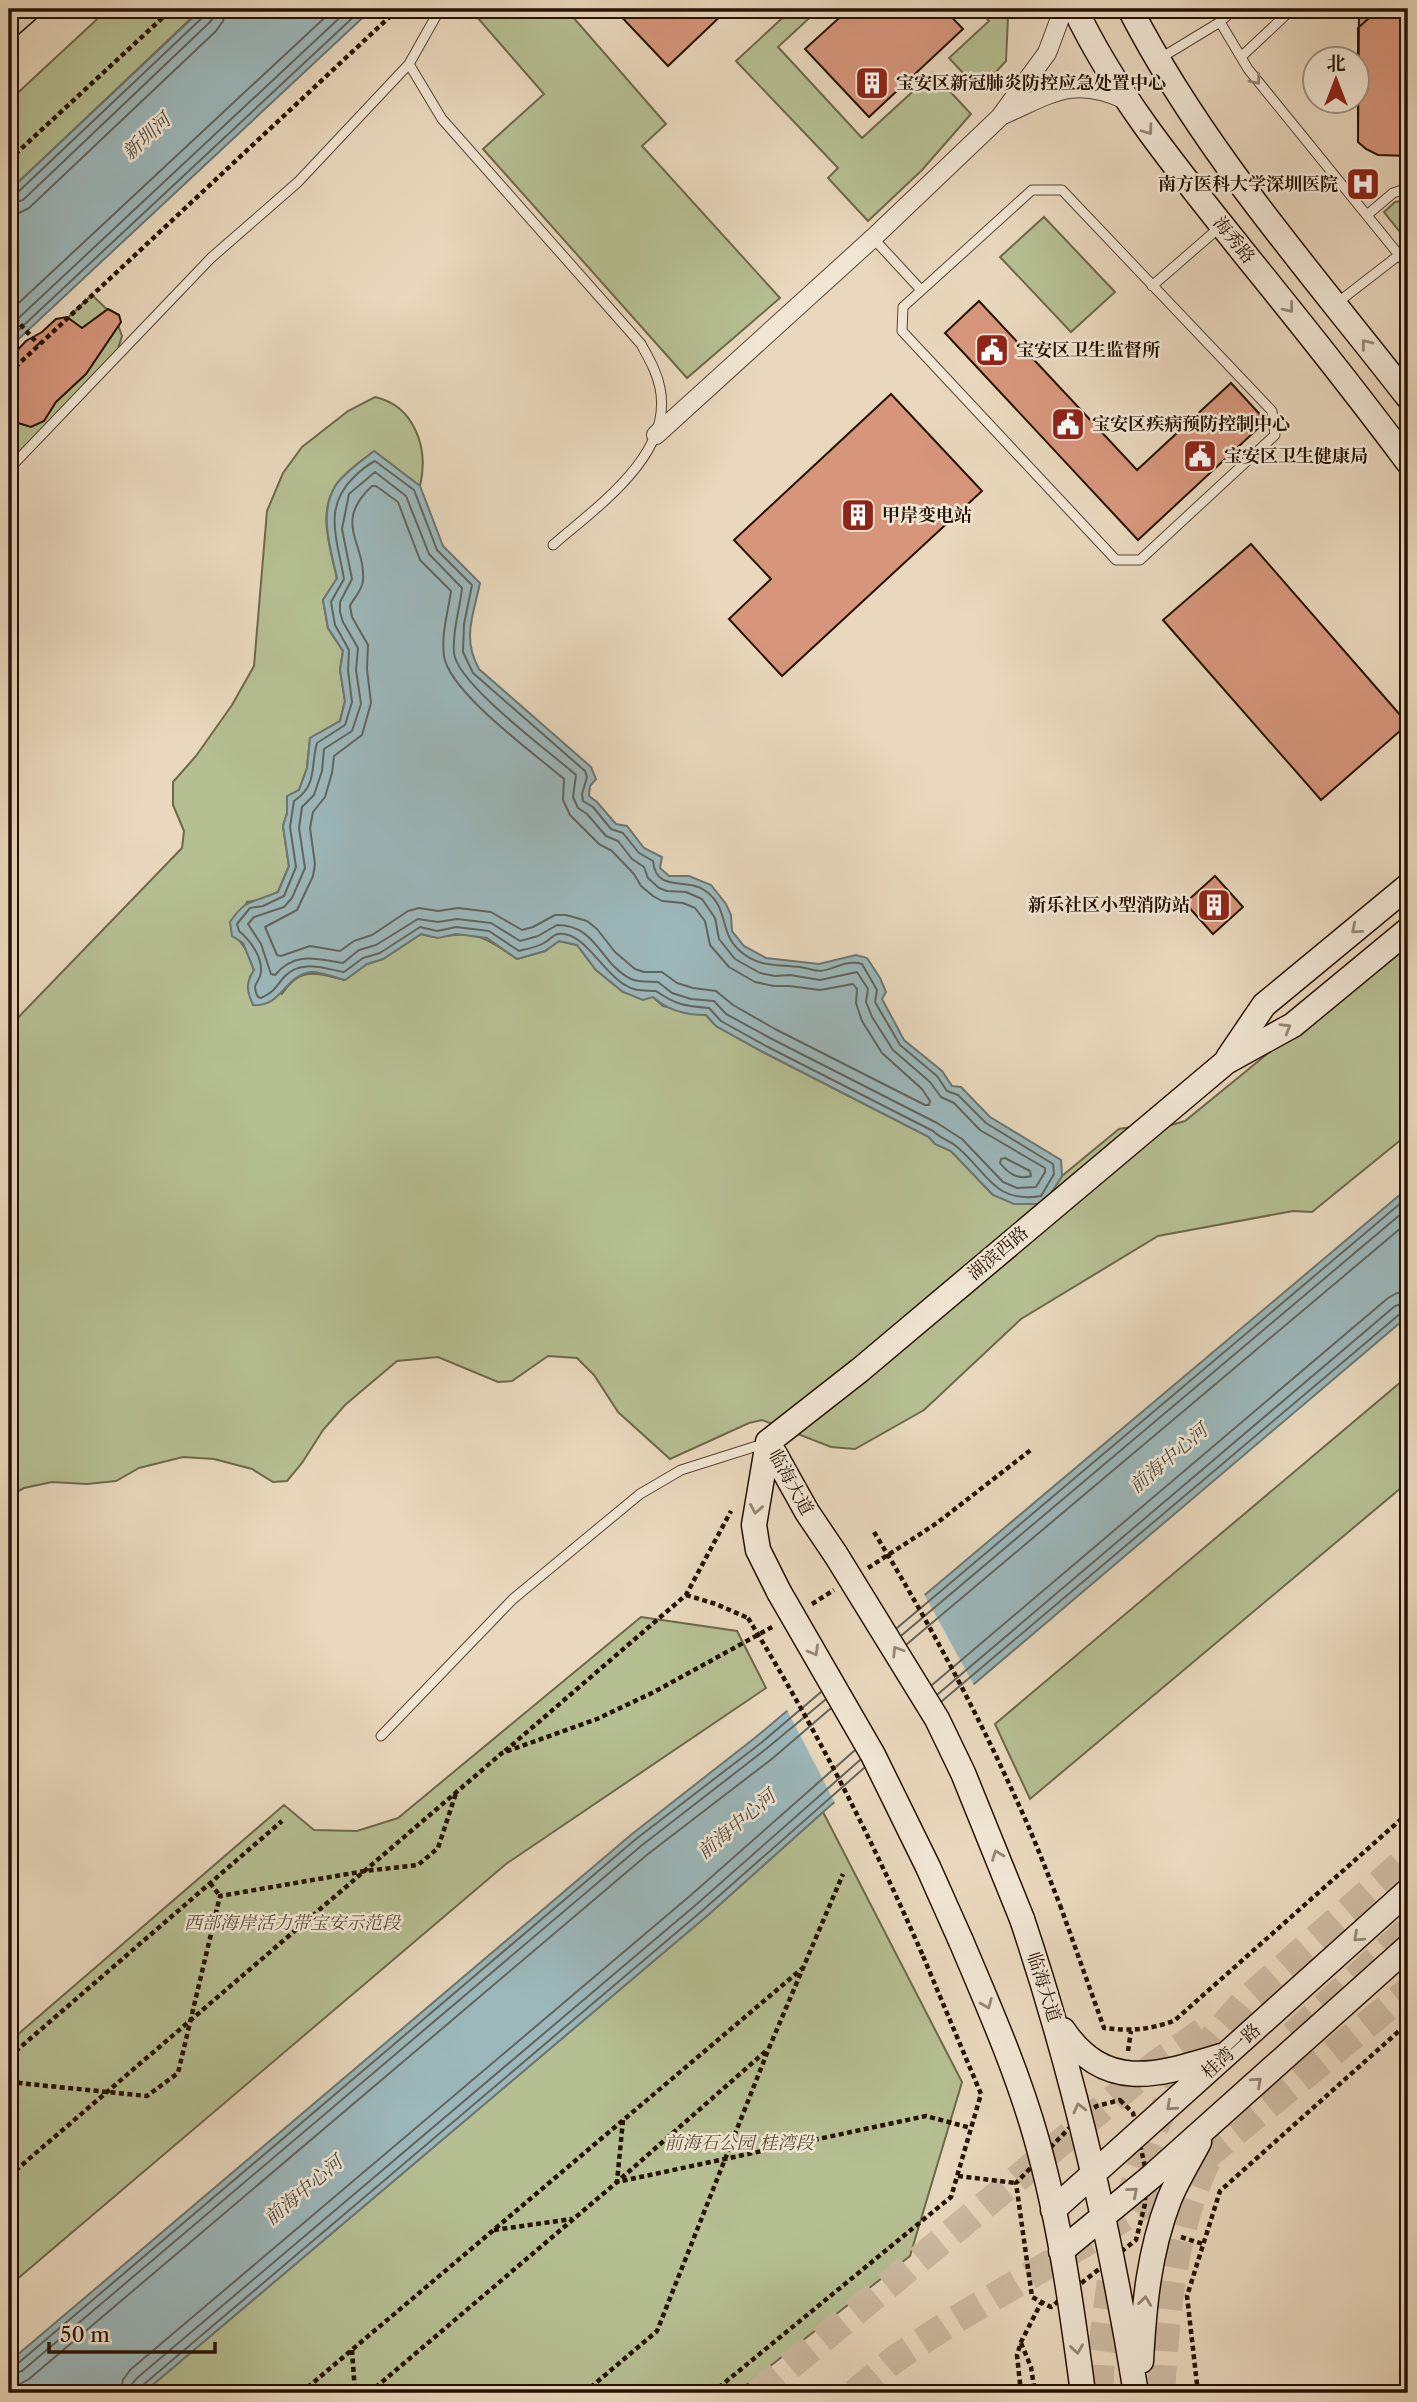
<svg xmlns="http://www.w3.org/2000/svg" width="1417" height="2402" font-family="'Libre Caslon Text','Noto Serif SC',serif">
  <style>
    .green { fill: #b5bf92; stroke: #6e684a; stroke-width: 2 }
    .water { fill: #9cb8bb; stroke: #6d7671; stroke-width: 2 }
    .pier { fill: #e9d8bd }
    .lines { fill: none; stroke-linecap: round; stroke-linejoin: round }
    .shore { stroke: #61655e; stroke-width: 2 }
    .building { fill: #d7967c; stroke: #261202; stroke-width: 2 }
    .primary-tunnel { stroke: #ccbaa1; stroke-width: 28; stroke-dasharray: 28 14; stroke-linecap: butt }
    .lane-casing { stroke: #574431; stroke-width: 11 }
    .street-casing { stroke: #574431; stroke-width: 20 }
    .secondary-casing { stroke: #261202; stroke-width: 27 }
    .primary-casing { stroke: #261202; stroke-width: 31 }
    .path { stroke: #261202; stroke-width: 4.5; stroke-dasharray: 5 3.5; stroke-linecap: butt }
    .lane { stroke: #f1e6d4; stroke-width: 9 }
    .street { stroke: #f1e6d4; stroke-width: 18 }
    .secondary { stroke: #f1e6d4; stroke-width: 24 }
    .primary { stroke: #e9d8bd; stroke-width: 28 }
    .secondary-bridge-casing { stroke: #261202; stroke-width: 27; stroke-linecap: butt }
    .path-bridge { stroke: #261202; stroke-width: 4.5; stroke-dasharray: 5 3.5; stroke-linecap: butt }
    .secondary-bridge { stroke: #f1e6d4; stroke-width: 24 }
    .oneway { stroke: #968776 }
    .labels { text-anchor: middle; stroke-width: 5; stroke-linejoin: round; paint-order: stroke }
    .poi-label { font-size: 18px; font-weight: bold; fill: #261202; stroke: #f1e6d4; text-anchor: start }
    .street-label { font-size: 18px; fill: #261202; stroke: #f1e6d4 }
    .park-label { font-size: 18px; font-style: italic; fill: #584f34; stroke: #f1e6d4 }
    .water-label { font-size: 19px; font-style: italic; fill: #4f4c43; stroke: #f1e6d4 }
  </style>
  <rect width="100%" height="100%" fill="#e9d8bd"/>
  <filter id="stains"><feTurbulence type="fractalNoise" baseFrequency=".00286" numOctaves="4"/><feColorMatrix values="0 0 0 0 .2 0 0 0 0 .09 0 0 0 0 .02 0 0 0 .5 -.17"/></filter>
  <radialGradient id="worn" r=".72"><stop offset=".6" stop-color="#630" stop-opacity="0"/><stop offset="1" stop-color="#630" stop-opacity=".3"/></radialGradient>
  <path class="green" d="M 108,9 L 201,9 L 9,191 L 9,101 Z
    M 470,9 L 566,9 L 666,124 L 642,146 L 780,298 L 687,378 L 483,149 L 544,94 Z
    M 792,9 L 819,9 L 778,47 L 862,138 L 933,73 L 971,114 L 922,170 L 868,221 L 828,178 L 838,168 L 736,61 Z
    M 978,9 L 1005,9 L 1008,17 L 1006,61 L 979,90 L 949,58 L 989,21 Z
    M 1408,200 L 1408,242 L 1384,212 L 1395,202 Z
    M 1044,217 L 1115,292 L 1071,332 L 1000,257 Z
    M 92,295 L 115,317 L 122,336 L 117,352 L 9,467 L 9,373 Z
    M 375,397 C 415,406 429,449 420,486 L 374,451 C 362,461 344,472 336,485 C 317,513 331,550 337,579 L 323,600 L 328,628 L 343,651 L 340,670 L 345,701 L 340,721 L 310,738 L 307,768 L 299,790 L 287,797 L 287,813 L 283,826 L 289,866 L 278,892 L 260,900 L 247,902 L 233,935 C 246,945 249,956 254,971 L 250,977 L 282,994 C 300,966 316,973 345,980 L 367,964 L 383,959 L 421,934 C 438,939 438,936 455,935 C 481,932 496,945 517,959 L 545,951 L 559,941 L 577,945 L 596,970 L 623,992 L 653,997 L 663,1006 L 706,1015 L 716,1026 L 763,1052 L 929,1137 L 935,1144 L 951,1151 L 993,1195 L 1044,1204 L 1062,1176 L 1119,1129 L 1131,1127 L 1157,1129 L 1185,1121 L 1408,939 L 1408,1134 L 1312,1212 L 1293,1211 L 1158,1236 L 1021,1319 L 924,1410 L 855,1449 L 831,1447 L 762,1420 L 749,1423 L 670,1459 L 618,1412 L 594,1375 L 577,1358 L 548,1356 L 512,1381 L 498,1382 L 438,1357 L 397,1361 L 345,1405 L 323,1430 L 302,1463 L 287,1481 L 273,1482 L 252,1469 L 214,1459 L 183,1457 L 139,1468 L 116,1481 L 87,1484 L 52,1482 L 24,1488 L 9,1496 L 9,1027 L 182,848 L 184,831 L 173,805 L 173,782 L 196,756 L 232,705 L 254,666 L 267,511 L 283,473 L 302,447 L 348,411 Z
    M 1408,1376 L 1408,1482 L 1030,1799 L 995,1724 Z
    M 641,1617 L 737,1631 L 766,1688 L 506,1864 L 9,2286 L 9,2042 L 284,1805 L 314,1830 L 357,1831 L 398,1818 Z
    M 823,1812 L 962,2082 L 910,2256 L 736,2393 L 143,2393 L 708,1915 Z"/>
  <path class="water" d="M 202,9 L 372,9 L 9,348 L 9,191 Z
    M 374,451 L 420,486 L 443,546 L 480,583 C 473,616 462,639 479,669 L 591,767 L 596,779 L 590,786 L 589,796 L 597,802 L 616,824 L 627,826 L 644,848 L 662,857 L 660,868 L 669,876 L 689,876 L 711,885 L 726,904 L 731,915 L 732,931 L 744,946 L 766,958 L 819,964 L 856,955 L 867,958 L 880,978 L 886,992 L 882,999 L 904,1040 L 942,1071 L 952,1086 L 961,1087 L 990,1117 L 1061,1160 L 1062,1176 L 1044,1204 L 1014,1204 L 993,1195 L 951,1151 L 935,1144 L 929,1137 L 763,1052 L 716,1026 L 706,1015 C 686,1015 668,1011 653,997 L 643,1000 L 623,992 L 596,970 L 577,945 L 559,941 L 545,951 L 517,959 L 487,938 L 456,934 L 438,938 L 421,934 L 383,959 L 367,964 L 345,980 C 335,978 321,971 311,972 C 285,975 281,1008 253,1005 C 247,991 245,984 254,970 L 243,943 L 232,936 L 230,922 C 246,898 253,903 278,892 L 289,866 L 283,826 L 287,813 L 287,796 L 299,790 L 307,768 L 310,738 L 340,721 L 345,701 L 340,670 L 343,651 L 328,628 L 323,600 L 337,578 C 331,550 318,512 336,485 C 345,472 362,461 374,451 Z
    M 1408,1188 L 1408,1316 L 823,1812 L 708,1915 L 143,2393 L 9,2393 L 9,2362 L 632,1834 L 756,1737 Z"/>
  <path class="pier" d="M 923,1592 L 975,1687 L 836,1805 L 786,1708 Z"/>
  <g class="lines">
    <path class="shore" d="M 9,195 L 17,193 L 203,17 L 206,9
      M 9,204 L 23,200 L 209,23 L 214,17 L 215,9
      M 9,215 L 19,213 L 29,208 L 216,31 L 223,21 L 225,9
      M 9,312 L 334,9
      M 9,327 L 349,9
      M 9,339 L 362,9
      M 375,461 L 414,490 L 437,550 L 472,585 L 464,624 L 463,652 L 473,673 L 585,771 L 587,777 L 582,794 L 583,801 L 593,807 L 611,829 L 623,833 L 639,853 L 653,861 C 656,894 688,876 707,892 C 729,909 719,933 740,951 C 759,968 777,964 800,967 C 807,968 814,971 821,971 C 835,969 848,959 862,964 L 877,990 L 875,1002 L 900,1045 L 937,1076 L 947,1091 L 958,1095 L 986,1123 L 1053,1164 L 1054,1174 L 1041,1196 C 993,1204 987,1171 956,1146 C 948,1140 940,1138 933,1131 L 766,1046 L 721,1021 L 709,1008 C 685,1006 676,1005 656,991 C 644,990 636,992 625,985 C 603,973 583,930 558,934 C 553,935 549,940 544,943 C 537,947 527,949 519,951 L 489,931 L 456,927 L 437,931 L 420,927 L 380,953 L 363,958 L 344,972 C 324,969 302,959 285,976 C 275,987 276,991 261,998 L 258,997 C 250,982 261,983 261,971 C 262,956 249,939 239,931 L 237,924 L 250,908 L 263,906 L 284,896 L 296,867 L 290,827 L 294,801 C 318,785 310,768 317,743 L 345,725 L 352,702 L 348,670 L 349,650 L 335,625 L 331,602 L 344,579 C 338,542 322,509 353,478 C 359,472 367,465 375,461 Z
      M 375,472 L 406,496 L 429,554 L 462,588 C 460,610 452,630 454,653 C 457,684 550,752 576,775 L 573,797 L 578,808 L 587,814 L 606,836 L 618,841 L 632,859 L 644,867 L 648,878 L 659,888 L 667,891 L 686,892 L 702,899 L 715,918 L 719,939 L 735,959 L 760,973 L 775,976 L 790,975 L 820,980 L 857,972 L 868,989 L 866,1002 L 872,1017 L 893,1050 L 930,1082 L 941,1097 L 954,1103 L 980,1130 L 1045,1168 L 1045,1172 L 1036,1187 L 1017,1188 L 1003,1182 L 962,1139 L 937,1123 L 770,1038 L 726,1014 L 714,1001 L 691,999 L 672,993 L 658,982 C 648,981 641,983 631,979 C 600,964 597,925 557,925 L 538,936 L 520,941 L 491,923 L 457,919 L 438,922 L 418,919 L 376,945 L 359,950 L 343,963 C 316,959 295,951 275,975 L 271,974 L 261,944 L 248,924 L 254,917 L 284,907 L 292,898 L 305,868 L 299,828 L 302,807 L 314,795 L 322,771 L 324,749 L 352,731 L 361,704 L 356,670 L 358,648 L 343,622 L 340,612 L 340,602 L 352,579 L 342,529 L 349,494 Z
      M 372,486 L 376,486 L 398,502 L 420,560 L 451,591 C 448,613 441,634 444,656 C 449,692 535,754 564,779 L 563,800 L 570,815 L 599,844 L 612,851 L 634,874 L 641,886 L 653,896 L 662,901 L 683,903 L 695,908 L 705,921 L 710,945 L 729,967 L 755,982 L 774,986 L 789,986 L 820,990 L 853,984 L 857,989 L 856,1003 L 862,1021 L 882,1053 L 922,1089 L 930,1101 L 929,1105 L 925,1105 L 775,1029 L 733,1005 L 716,991 L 693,988 L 677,983 L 662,972 L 644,972 L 635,969 L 615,952 L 597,929 L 587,921 L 566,915 L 555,915 L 533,927 L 522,930 L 491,912 L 458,908 L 438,911 L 419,908 L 408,911 L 372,935 L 354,941 L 340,951 L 310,946 L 281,956 L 277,955 L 265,927 L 297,910 L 313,876 L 315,864 L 310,828 L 313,812 L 325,797 L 332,773 L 334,756 L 362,735 L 371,703 L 367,669 L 368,645 L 352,617 L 350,606 C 354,597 362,591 363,581 C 366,543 332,523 372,486 Z
      M 1005,1158 L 1030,1171 L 1031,1176 C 1017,1180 1008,1173 1000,1163 L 1001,1159 Z
      M 897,1628 L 1408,1197
      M 902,1635 L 1408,1208
      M 907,1644 L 1408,1222
      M 932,1685 L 1388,1298 L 1397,1293 L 1408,1292
      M 938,1694 L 1395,1306 L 1408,1302
      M 942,1701 L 1401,1313 L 1408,1311
      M 9,2367 L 16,2365 L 636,1839 L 761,1743 L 821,1692
      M 9,2375 L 22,2371 L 641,1846 L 766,1749 L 825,1700
      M 9,2386 L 20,2384 L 29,2379 L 648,1854 L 773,1758 L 830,1709
      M 120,2393 L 123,2380 L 130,2370 L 691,1895 L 854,1751
      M 131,2393 L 132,2384 L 137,2378 L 698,1903 L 860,1760
      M 140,2393 L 143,2385 L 703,1910 L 864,1768"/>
  </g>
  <path class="building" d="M 614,9 L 728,9 L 668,66 Z
    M 849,9 L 944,9 L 963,29 L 869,117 L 805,49 Z
    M 1359,9 L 1408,9 L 1408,156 L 1378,155 L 1366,149 L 1358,142 Z
    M 1379,9 L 1408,9 L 1408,156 L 1378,155 L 1366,149 L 1358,142 L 1358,28 Z
    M 979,301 L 1137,470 L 1231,383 L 1266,421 L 1138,540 L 945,333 Z
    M 108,309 L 119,315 L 121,322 L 86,374 L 56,402 L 44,421 L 31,427 L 18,423 L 9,415 L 9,359 L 26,341 L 42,332 L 56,319 L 67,317 L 82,328 Z
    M 891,394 L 982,491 L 782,676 L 729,619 L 771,579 L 734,540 Z
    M 9,424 L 14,430 L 16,440 L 9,454 Z
    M 1251,544 L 1408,724 L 1321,800 L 1163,620 Z
    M 1215,876 L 1243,907 L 1213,934 L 1185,903 Z"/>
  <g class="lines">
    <path class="primary-tunnel" d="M 1293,2035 L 1408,1930
      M 1126,2208 L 1156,2124 L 1178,2083 L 1210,2041 L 1245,2001 L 1408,1858
      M 757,2393 L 1156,2064 L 1212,2025
      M 855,2393 L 895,2359 L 945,2326 L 1093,2238 L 1162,2192 L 1408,1991
      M 1099,2393 L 1101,2355 L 1113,2265
      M 1161,2393 C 1166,2312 1173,2228 1210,2155"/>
    <g class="lane-casing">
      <path id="lane" d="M 1220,22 L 1248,69 L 1408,266
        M 1241,57 L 1292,9
        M 1159,59 L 1220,22 L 1234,9
        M 409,64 L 442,119 L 641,344 C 649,359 657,372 660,388 C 674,455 595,508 553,545
        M 1032,190 L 1062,190 L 1272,411 L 1275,435 L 1140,560 L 1116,560 L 902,331 L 903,307 Z
        M 1367,215 L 1393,193 L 1408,188
        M 873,238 L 921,290
        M 1152,286 L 1220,227
        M 1337,303 L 1399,255
        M 9,469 L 211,258 L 298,182 L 409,64 L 440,9
        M 381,1736 L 513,1599 L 640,1494 L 681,1470 L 763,1444"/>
    </g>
    <g class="street-casing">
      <path id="street" d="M 1003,115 C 1051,94 1073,75 1126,100
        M 656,435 L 873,238 L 1000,117 L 1047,53 L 1059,21 L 1060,9"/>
    </g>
    <g class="secondary-casing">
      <path id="secondary" d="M 1075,9 C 1118,99 1182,175 1244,253 C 1300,322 1355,391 1408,462
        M 1130,9 C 1203,151 1311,272 1408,397
        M 1228,1058 L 1264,1005 L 1408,886
        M 768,1442 L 860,1370 L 1226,1062 L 1293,1025 L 1408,930
        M 768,1442 L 754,1525 L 758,1550 L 779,1592
        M 768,1442 L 807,1512 L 836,1555
        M 1022,1919 C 1074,2074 1110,2232 1136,2393
        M 961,1941 C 989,2007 1018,2073 1037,2141 C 1060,2223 1072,2309 1083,2393
        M 1063,2030 C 1106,2093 1158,2075 1221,2056
        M 1053,2210 L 1408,1891
        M 1061,2251 L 1151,2177 L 1408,1947
        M 1141,2361 C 1144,2306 1149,2252 1169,2200 C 1177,2180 1189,2161 1199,2142"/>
    </g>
    <g class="primary-casing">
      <path id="primary" d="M 9,23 L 25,9"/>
    </g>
    <path class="path" d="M 9,160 L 172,9
      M 9,312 L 39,345
      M 9,373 L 398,9
      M 868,1568 L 937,1523 L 1032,1449
      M 686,1595 L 716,1604 L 748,1618
      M 812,1604 L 834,1590
      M 505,1751 L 686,1595 L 731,1511
      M 210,1883 L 220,1896
      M 1060,1905 L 1104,2028 C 1132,2031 1147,2030 1174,2021 L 1408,1813
      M 1128,2051 L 1131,2031
      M 9,2057 L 282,1821
      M 9,2082 L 147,2096 L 178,2073 L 220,1896 L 365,1871 L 418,1865 L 438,1848 L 456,1793
      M 1120,2100 L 1133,2113 L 1145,2167 L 1145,2204 L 1136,2240 L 1051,2307 L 1032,2297 L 1016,2183 L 1081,2116 L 1097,2106 Z
      M 623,2120 L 617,2182 L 926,2116 L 971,2128
      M 9,2176 L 502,1753 L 597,1719 L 654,1692 L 774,1626
      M 958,2176 L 1016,2183
      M 494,2230 L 572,2219
      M 1181,2237 L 1203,2244
      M 1021,2343 L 1031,2367 L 1035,2393
      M 352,2350 L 355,2393
      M 301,2393 L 804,1967
      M 369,2393 L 617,2182 L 766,2051
      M 584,2393 L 657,2331 L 769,2048 L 843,1874
      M 712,2393 L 951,2197 L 981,2094 L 923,1956
      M 1021,2393 L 1017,2355 L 1021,2342 L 1041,2303
      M 1198,2393 L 1187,2296 L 1220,2191 L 1408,2023"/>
    <use href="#lane" class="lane"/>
    <use href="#street" class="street"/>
    <use href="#secondary" class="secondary"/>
    <use href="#primary" class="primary"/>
    <g class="secondary-bridge-casing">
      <path id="secondary-bridge" d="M 836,1555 L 937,1719 L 963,1773 L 1022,1919
        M 779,1592 L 873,1755 L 928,1867 L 961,1941"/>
    </g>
    <path class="path-bridge" d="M 874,1532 C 927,1619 975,1708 1017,1801 C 1033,1835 1046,1870 1060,1905
      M 748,1618 C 815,1727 872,1839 923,1956"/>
    <use href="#secondary-bridge" class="secondary-bridge"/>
  </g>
  <defs><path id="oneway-chevron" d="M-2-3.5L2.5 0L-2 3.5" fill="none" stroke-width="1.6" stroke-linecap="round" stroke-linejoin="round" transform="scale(1.75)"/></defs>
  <g class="oneway">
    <use href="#oneway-chevron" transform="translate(1256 80) rotate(51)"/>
    <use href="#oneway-chevron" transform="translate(1148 130) rotate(54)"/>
    <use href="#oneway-chevron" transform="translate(1289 308) rotate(51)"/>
    <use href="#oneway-chevron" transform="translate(1366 344) rotate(-128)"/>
    <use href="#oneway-chevron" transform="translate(1356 929) rotate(140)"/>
    <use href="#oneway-chevron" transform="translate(1286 1028) rotate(-31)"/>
    <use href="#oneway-chevron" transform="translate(756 1509) rotate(100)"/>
    <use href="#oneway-chevron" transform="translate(814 1651) rotate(60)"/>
    <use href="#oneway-chevron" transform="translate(897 1651) rotate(-122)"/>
    <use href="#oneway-chevron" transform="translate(997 1855) rotate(-111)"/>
    <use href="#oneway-chevron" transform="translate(1358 1937) rotate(138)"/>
    <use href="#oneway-chevron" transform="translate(987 2004) rotate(68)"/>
    <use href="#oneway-chevron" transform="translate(1257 2082) rotate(-42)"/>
    <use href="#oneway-chevron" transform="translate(1171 2106) rotate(138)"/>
    <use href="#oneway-chevron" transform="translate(1079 2108) rotate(-104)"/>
    <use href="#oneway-chevron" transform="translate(1133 2192) rotate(-41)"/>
    <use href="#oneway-chevron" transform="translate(1145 2301) rotate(-83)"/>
    <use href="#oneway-chevron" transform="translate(1077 2349) rotate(82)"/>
  </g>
  <defs>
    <g id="building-square" transform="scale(1.75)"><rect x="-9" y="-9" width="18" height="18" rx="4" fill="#8f2418" stroke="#f1e6d4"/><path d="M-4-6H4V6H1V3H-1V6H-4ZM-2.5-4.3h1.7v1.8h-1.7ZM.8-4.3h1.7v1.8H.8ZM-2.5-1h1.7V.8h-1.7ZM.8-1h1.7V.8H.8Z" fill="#fff"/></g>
    <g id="hospital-square" transform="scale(1.75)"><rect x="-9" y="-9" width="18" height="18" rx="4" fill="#8f2418" stroke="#f1e6d4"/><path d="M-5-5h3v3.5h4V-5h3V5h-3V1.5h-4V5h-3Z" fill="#fff"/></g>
    <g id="civic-square" transform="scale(1.75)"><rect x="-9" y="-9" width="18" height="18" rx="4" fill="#8f2418" stroke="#f1e6d4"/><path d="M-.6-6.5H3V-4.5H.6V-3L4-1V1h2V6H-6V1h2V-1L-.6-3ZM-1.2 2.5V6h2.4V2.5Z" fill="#fff"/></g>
  </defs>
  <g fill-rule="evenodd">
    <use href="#building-square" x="872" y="83"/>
    <use href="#hospital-square" x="1363" y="184"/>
    <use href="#civic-square" x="992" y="350"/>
    <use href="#civic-square" x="1068" y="424"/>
    <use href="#civic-square" x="1200" y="456"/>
    <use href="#building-square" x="858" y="515"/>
    <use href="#building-square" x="1214" y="905"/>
  </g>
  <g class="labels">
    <g class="poi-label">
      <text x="896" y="89">宝安区新冠肺炎防控应急处置中心</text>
      <text x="1338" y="190" text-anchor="end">南方医科大学深圳医院</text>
      <text x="1016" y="356">宝安区卫生监督所</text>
      <text x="1092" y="430">宝安区疾病预防控制中心</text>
      <text x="1224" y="462">宝安区卫生健康局</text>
      <text x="882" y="521">甲岸变电站</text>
      <text x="1190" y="911" text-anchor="end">新乐社区小型消防站</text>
    </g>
    <g class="street-label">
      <text transform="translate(1234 240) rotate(51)" y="6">海秀路</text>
      <text transform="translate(998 1253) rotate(-40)" y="6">湖滨西路</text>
      <text transform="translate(791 1482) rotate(61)" y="6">临海大道</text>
      <text transform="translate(1044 1987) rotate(72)" y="6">临海大道</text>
      <text transform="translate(1231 2051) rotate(-42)" y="6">桂湾一路</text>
    </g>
    <g class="park-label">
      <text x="292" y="1929">西部海岸活力带宝安示范段</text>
      <text x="739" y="2149">前海石公园 桂湾段</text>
    </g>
    <g class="water-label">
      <text transform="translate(146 136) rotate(-43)" y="7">新圳河</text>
      <text transform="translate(1168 1458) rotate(-40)" y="7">前海中心河</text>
      <text transform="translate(736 1824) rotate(-40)" y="7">前海中心河</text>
      <text transform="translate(303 2190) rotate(-40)" y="7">前海中心河</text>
    </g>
  </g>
  <rect width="1417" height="2402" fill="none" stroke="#e9d8bd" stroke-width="35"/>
  <rect x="10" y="10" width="1396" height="2381" fill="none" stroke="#261202" stroke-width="3.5"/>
  <rect x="18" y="18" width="1382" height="2367" fill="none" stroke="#261202" stroke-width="2"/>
  <g transform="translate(1336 80)"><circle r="33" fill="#f1e6d4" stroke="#a09180" stroke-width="2"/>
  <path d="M0-5L12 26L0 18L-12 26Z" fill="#8f2418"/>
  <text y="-10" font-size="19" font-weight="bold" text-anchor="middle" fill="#261202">北</text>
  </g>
  <path d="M49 2342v10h166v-10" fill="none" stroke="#261202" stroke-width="3.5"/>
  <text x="60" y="2342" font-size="21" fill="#261202" stroke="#f1e6d4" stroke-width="5" paint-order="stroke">50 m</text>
  <rect width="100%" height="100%" filter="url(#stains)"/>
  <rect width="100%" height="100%" fill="url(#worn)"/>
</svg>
